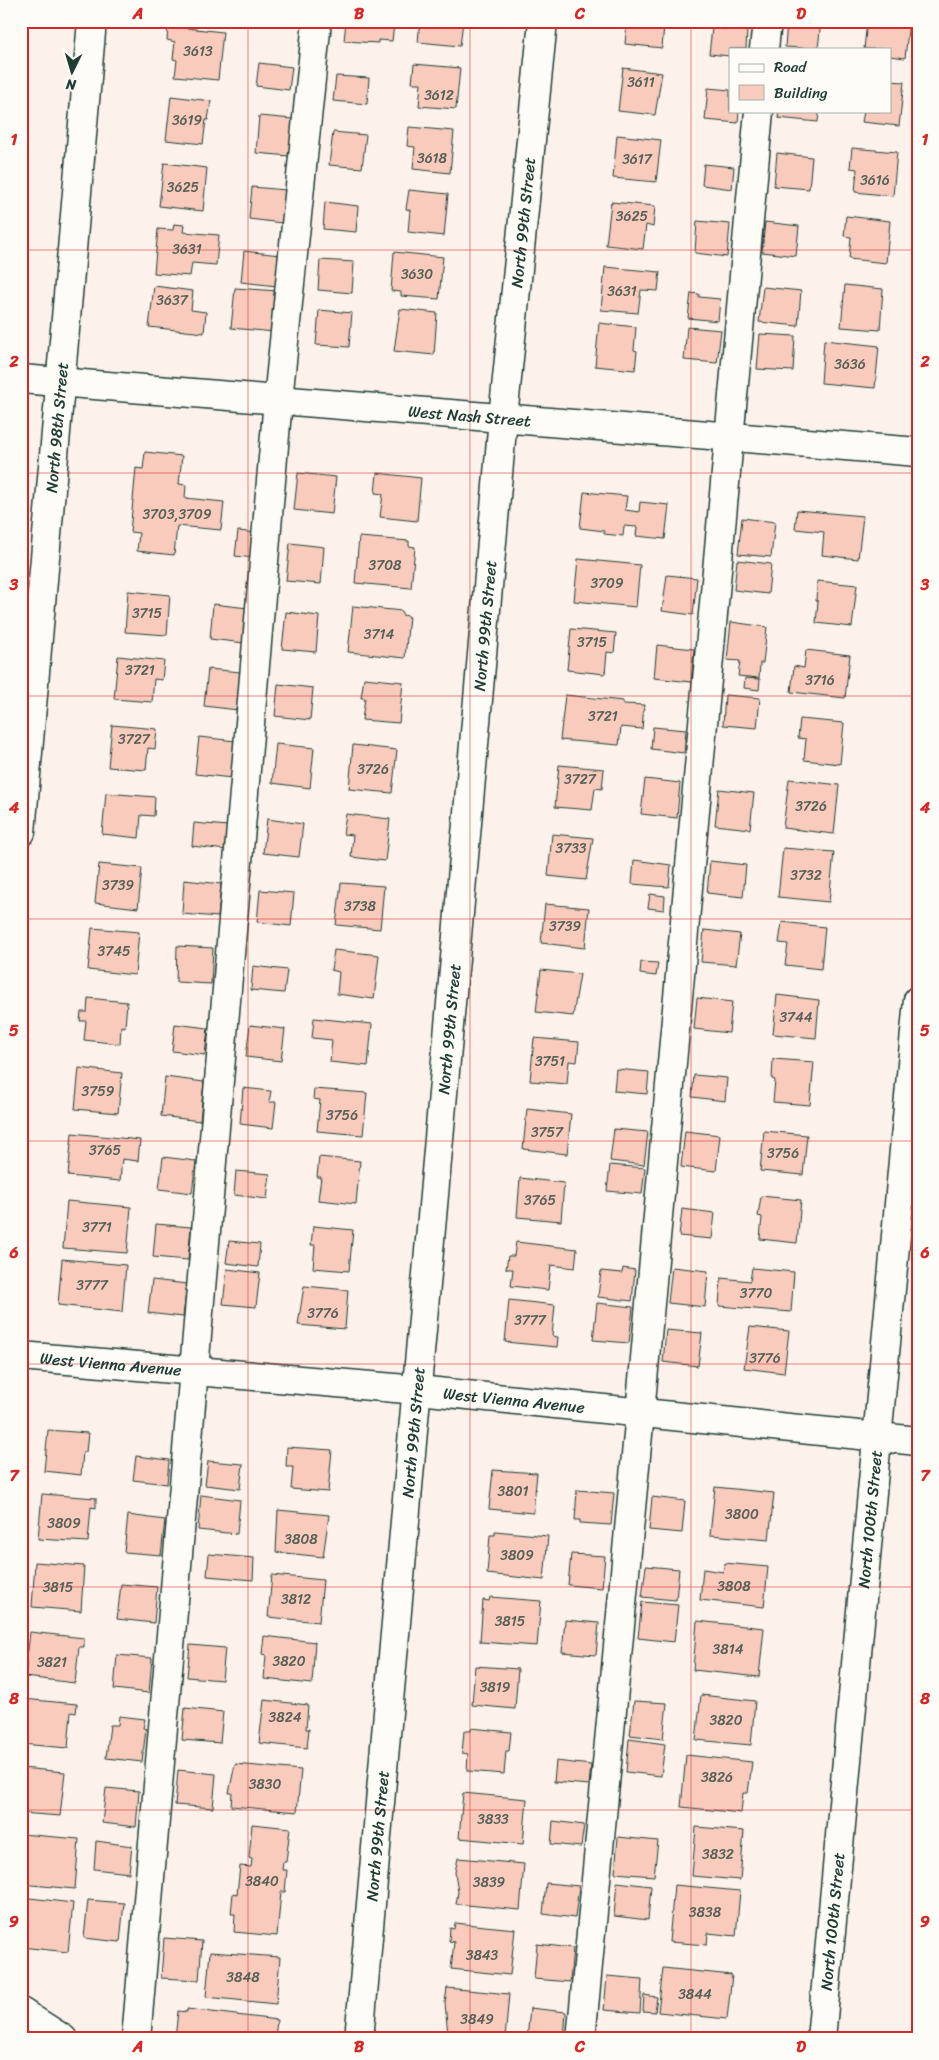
<svg xmlns="http://www.w3.org/2000/svg" width="939" height="2060" font-family="Sriracha,sans-serif">
  <style>
    .building { fill: #f9cbbd; stroke: #1f3d34 }
    .lines { fill: none; stroke-linecap: round; stroke-linejoin: round }
    .minor-casing { stroke: #1f3d34; stroke-width: 31 }
    .minor { stroke: #fdfcf7; stroke-width: 28 }
    .grid { fill: none; stroke: #d62828; stroke-width: 1; stroke-opacity: 0.55 }
    .labels { text-anchor: middle; stroke-width: 4; stroke-linejoin: round; paint-order: stroke }
    .number-label { font-size: 14px; fill: #566056 }
    .street-label { font-size: 16px; fill: #1f3d34; stroke: #fdfcf7 }
    .neatline { fill: none; stroke: #d62828; stroke-width: 2 }
    .grid-label { font-size: 16px; text-anchor: middle; font-weight: bold; fill: #d62828 }
  </style>
  <rect width="100%" height="100%" fill="#fcf2eb"/>
  <filter id="ink" filterUnits="userSpaceOnUse"><feTurbulence type="fractalNoise" baseFrequency=".02" numOctaves="2"/><feDisplacementMap in="SourceGraphic" scale="10" xChannelSelector="R" yChannelSelector="G"/><feConvolveMatrix kernelMatrix="1 2 1 2 8 2 1 2 1" color-interpolation-filters="sRGB"/></filter>
  <g filter="url(#ink)">
    <path class="building" d="M 265,21 L 296,21 L 295,25 Z
      M 346,21 L 379,21 L 379,23 L 394,25 L 392,41 L 378,40 L 378,43 L 344,41 Z
      M 420,21 L 463,21 L 460,46 L 418,42 Z
      M 627,21 L 667,21 L 667,25 L 664,25 L 662,48 L 625,44 Z
      M 787,21 L 821,21 L 818,49 L 785,47 Z
      M 867,21 L 909,21 L 905,58 L 890,56 L 890,49 L 864,49 Z
      M 168,27 L 178,28 L 178,27 L 223,32 L 218,80 L 175,76 L 177,60 L 173,59 L 175,42 L 167,40 Z
      M 712,28 L 747,31 L 746,49 L 730,49 L 730,56 L 709,54 Z
      M 259,63 L 292,67 L 289,90 L 256,86 Z
      M 414,64 L 460,68 L 456,109 L 419,106 L 421,83 L 412,83 Z
      M 623,68 L 662,73 L 655,115 L 618,111 Z
      M 336,76 L 369,78 L 367,104 L 333,101 Z
      M 890,81 L 904,82 L 899,126 L 862,122 L 864,111 L 890,111 Z
      M 708,88 L 730,90 L 730,111 L 739,111 L 738,123 L 705,120 Z
      M 171,96 L 211,101 L 208,120 L 206,120 L 203,144 L 166,140 Z
      M 779,111 L 819,111 L 818,122 L 778,118 Z
      M 259,116 L 293,119 L 289,156 L 256,153 Z
      M 409,127 L 454,131 L 450,173 L 413,169 L 415,147 L 407,146 Z
      M 333,132 L 366,135 L 362,168 L 329,165 Z
      M 617,135 L 661,140 L 656,182 L 613,178 Z
      M 852,148 L 897,152 L 893,196 L 855,192 L 857,169 L 850,168 Z
      M 777,153 L 812,157 L 809,189 L 774,186 Z
      M 164,163 L 207,168 L 203,211 L 159,206 Z
      M 704,164 L 734,167 L 732,189 L 702,185 Z
      M 252,187 L 286,190 L 282,223 L 249,219 Z
      M 409,190 L 448,194 L 444,236 L 408,232 L 410,210 L 406,209 Z
      M 325,202 L 358,206 L 356,232 L 323,229 Z
      M 611,202 L 655,206 L 653,227 L 646,225 L 643,249 L 606,245 Z
      M 846,216 L 890,221 L 886,263 L 849,259 L 851,237 L 844,236 Z
      M 697,221 L 730,224 L 727,257 L 695,253 Z
      M 765,222 L 799,226 L 796,256 L 762,252 Z
      M 174,224 L 184,225 L 183,232 L 219,235 L 216,265 L 192,263 L 190,276 L 154,273 L 158,229 L 173,230 Z
      M 244,251 L 280,255 L 277,286 L 241,282 Z
      M 394,252 L 443,257 L 439,299 L 401,296 L 401,292 L 391,291 Z
      M 320,260 L 354,262 L 352,293 L 318,290 Z
      M 605,267 L 660,272 L 658,291 L 641,290 L 638,313 L 601,310 Z
      M 845,285 L 883,289 L 880,330 L 841,327 Z
      M 154,286 L 193,291 L 191,310 L 206,312 L 204,333 L 149,327 Z
      M 763,287 L 801,291 L 798,326 L 759,322 Z
      M 235,288 L 278,291 L 275,332 L 231,328 Z
      M 691,293 L 699,294 L 699,297 L 720,299 L 718,321 L 688,318 Z
      M 400,309 L 437,313 L 434,355 L 394,351 Z
      M 319,310 L 352,313 L 349,347 L 316,345 Z
      M 599,323 L 636,327 L 634,350 L 637,351 L 635,370 L 595,366 Z
      M 687,327 L 721,330 L 717,363 L 684,360 Z
      M 760,334 L 795,336 L 793,371 L 757,369 Z
      M 824,340 L 879,346 L 875,388 L 821,383 Z
      M 145,452 L 182,456 L 179,484 L 186,485 L 185,498 L 224,502 L 221,530 L 177,526 L 174,555 L 137,551 L 139,533 L 130,532 L 136,468 L 143,469 Z
      M 298,473 L 336,477 L 332,514 L 294,510 Z
      M 377,473 L 421,478 L 417,521 L 380,517 L 383,494 L 375,493 Z
      M 584,492 L 627,496 L 625,510 L 639,512 L 640,502 L 669,505 L 665,539 L 636,536 L 637,527 L 624,526 L 623,536 L 604,534 L 604,531 L 580,528 Z
      M 797,510 L 863,516 L 858,559 L 822,555 L 824,532 L 795,529 Z
      M 742,518 L 775,522 L 771,557 L 738,554 Z
      M 238,531 L 258,533 L 255,558 L 235,556 Z
      M 359,537 L 409,541 L 409,546 L 415,547 L 411,588 L 355,583 Z
      M 290,543 L 324,547 L 321,584 L 286,581 Z
      M 578,559 L 640,565 L 636,607 L 574,601 Z
      M 737,560 L 771,564 L 768,594 L 734,590 Z
      M 667,575 L 697,578 L 693,615 L 662,611 Z
      M 817,581 L 857,585 L 852,627 L 816,623 L 818,601 L 816,601 Z
      M 128,591 L 170,595 L 167,635 L 125,632 Z
      M 213,604 L 248,608 L 244,643 L 210,639 Z
      M 353,606 L 402,611 L 402,615 L 409,616 L 405,658 L 348,652 Z
      M 286,612 L 319,616 L 316,652 L 282,649 Z
      M 731,622 L 767,627 L 763,663 L 760,663 L 759,678 L 738,676 L 740,661 L 727,660 Z
      M 571,629 L 616,633 L 614,653 L 607,652 L 605,674 L 567,670 Z
      M 657,645 L 694,649 L 691,682 L 654,678 Z
      M 806,650 L 850,655 L 845,698 L 791,692 L 794,666 L 804,668 Z
      M 118,656 L 164,661 L 162,680 L 154,679 L 152,702 L 114,699 Z
      M 208,669 L 241,672 L 238,710 L 204,706 Z
      M 364,678 L 403,682 L 399,723 L 362,720 L 365,698 L 361,698 Z
      M 745,678 L 760,679 L 759,690 L 744,688 Z
      M 278,684 L 313,688 L 310,720 L 275,716 Z
      M 565,695 L 623,701 L 623,704 L 644,705 L 642,729 L 621,727 L 619,745 L 560,740 Z
      M 725,695 L 760,698 L 757,728 L 723,725 Z
      M 800,719 L 844,723 L 840,764 L 804,760 L 806,739 L 798,738 Z
      M 112,725 L 157,729 L 155,749 L 148,748 L 146,770 L 108,767 Z
      M 653,727 L 686,730 L 684,753 L 651,749 Z
      M 199,737 L 236,741 L 232,778 L 195,774 Z
      M 276,744 L 314,748 L 310,788 L 272,783 Z
      M 353,745 L 397,750 L 392,793 L 349,789 Z
      M 559,765 L 604,769 L 602,789 L 595,788 L 592,810 L 555,807 Z
      M 645,779 L 680,783 L 677,818 L 641,814 Z
      M 789,779 L 839,785 L 834,834 L 783,828 Z
      M 719,789 L 754,793 L 750,829 L 715,825 Z
      M 106,793 L 155,797 L 154,816 L 141,815 L 139,838 L 102,834 Z
      M 346,814 L 390,819 L 385,861 L 351,857 L 353,835 L 343,834 Z
      M 267,819 L 303,824 L 299,857 L 263,853 Z
      M 194,823 L 228,826 L 226,850 L 192,846 Z
      M 552,834 L 593,838 L 586,880 L 548,876 Z
      M 783,848 L 834,852 L 829,902 L 778,897 Z
      M 634,860 L 671,865 L 669,887 L 632,884 Z
      M 710,861 L 746,865 L 743,897 L 707,893 Z
      M 99,864 L 142,868 L 138,908 L 95,903 Z
      M 184,880 L 221,884 L 218,917 L 182,914 Z
      M 341,883 L 384,886 L 380,929 L 336,925 Z
      M 260,890 L 294,893 L 291,926 L 257,922 Z
      M 650,894 L 665,896 L 664,910 L 648,908 Z
      M 545,904 L 589,908 L 585,948 L 541,943 Z
      M 782,922 L 825,927 L 821,969 L 785,965 L 788,944 L 779,943 Z
      M 92,928 L 139,932 L 135,975 L 88,970 Z
      M 704,930 L 740,934 L 736,965 L 701,962 Z
      M 177,946 L 213,948 L 211,984 L 176,982 Z
      M 334,950 L 379,955 L 374,999 L 337,994 L 339,972 L 331,970 Z
      M 641,962 L 658,963 L 656,976 L 640,974 Z
      M 253,966 L 287,970 L 284,993 L 251,990 Z
      M 541,970 L 580,974 L 573,1016 L 536,1012 Z
      M 777,995 L 819,1000 L 816,1038 L 773,1034 Z
      M 88,998 L 127,1002 L 125,1027 L 121,1026 L 120,1044 L 84,1040 L 86,1021 L 80,1021 L 81,1012 L 87,1012 Z
      M 697,998 L 732,1002 L 729,1033 L 694,1029 Z
      M 314,1018 L 372,1024 L 368,1066 L 330,1062 L 332,1040 L 312,1038 Z
      M 175,1024 L 208,1028 L 205,1055 L 172,1051 Z
      M 250,1025 L 285,1029 L 281,1061 L 246,1057 Z
      M 534,1038 L 579,1042 L 577,1062 L 569,1061 L 567,1084 L 530,1081 Z
      M 773,1059 L 814,1062 L 810,1105 L 773,1102 L 775,1080 L 772,1079 Z
      M 79,1068 L 122,1073 L 118,1113 L 75,1109 Z
      M 616,1069 L 649,1072 L 647,1094 L 614,1091 Z
      M 694,1075 L 727,1078 L 725,1101 L 692,1097 Z
      M 165,1077 L 204,1082 L 200,1121 L 161,1116 Z
      M 243,1088 L 271,1091 L 269,1102 L 276,1102 L 273,1128 L 240,1124 Z
      M 314,1089 L 367,1093 L 363,1135 L 317,1131 L 320,1100 L 313,1099 Z
      M 527,1109 L 571,1114 L 567,1154 L 523,1149 Z
      M 614,1129 L 648,1132 L 644,1165 L 610,1161 Z
      M 685,1131 L 720,1135 L 716,1171 L 681,1167 Z
      M 764,1131 L 807,1135 L 803,1175 L 760,1171 Z
      M 72,1133 L 140,1140 L 138,1161 L 122,1159 L 120,1181 L 68,1176 Z
      M 163,1157 L 196,1161 L 192,1193 L 159,1189 Z
      M 319,1157 L 360,1161 L 356,1204 L 318,1200 L 321,1177 L 317,1177 Z
      M 610,1165 L 645,1168 L 642,1194 L 607,1191 Z
      M 236,1171 L 270,1174 L 267,1199 L 234,1195 Z
      M 520,1178 L 564,1183 L 561,1221 L 517,1217 Z
      M 761,1196 L 801,1200 L 797,1243 L 760,1239 L 762,1217 L 758,1216 Z
      M 67,1201 L 131,1207 L 127,1253 L 63,1248 Z
      M 682,1209 L 715,1213 L 712,1239 L 679,1236 Z
      M 156,1224 L 191,1227 L 188,1260 L 153,1257 Z
      M 313,1226 L 353,1230 L 349,1271 L 313,1268 L 315,1245 L 311,1245 Z
      M 229,1241 L 260,1244 L 258,1267 L 226,1263 Z
      M 516,1242 L 577,1249 L 575,1268 L 551,1265 L 548,1290 L 511,1286 L 513,1269 L 506,1269 L 508,1256 L 514,1256 Z
      M 62,1259 L 126,1265 L 122,1312 L 58,1305 Z
      M 672,1267 L 708,1271 L 705,1307 L 668,1303 Z
      M 623,1268 L 635,1270 L 632,1301 L 598,1297 L 601,1271 L 622,1273 Z
      M 752,1268 L 794,1272 L 791,1312 L 719,1306 L 721,1278 L 750,1281 Z
      M 227,1269 L 260,1273 L 256,1307 L 223,1304 Z
      M 152,1280 L 187,1284 L 183,1317 L 148,1313 Z
      M 304,1286 L 348,1290 L 345,1329 L 298,1325 Z
      M 509,1300 L 555,1305 L 552,1336 L 558,1337 L 557,1347 L 505,1342 Z
      M 597,1303 L 633,1307 L 629,1343 L 593,1340 Z
      M 750,1327 L 789,1331 L 784,1373 L 744,1368 Z
      M 666,1330 L 702,1333 L 698,1366 L 663,1362 Z
      M 48,1430 L 88,1433 L 86,1452 L 83,1452 L 81,1475 L 44,1471 Z
      M 287,1447 L 332,1450 L 328,1492 L 291,1489 L 293,1467 L 286,1467 Z
      M 136,1456 L 169,1460 L 167,1484 L 133,1480 Z
      M 208,1461 L 243,1464 L 240,1489 L 205,1485 Z
      M 493,1470 L 537,1473 L 533,1513 L 489,1509 Z
      M 715,1487 L 774,1493 L 769,1540 L 710,1535 Z
      M 577,1490 L 614,1493 L 611,1525 L 580,1523 L 580,1520 L 575,1520 Z
      M 42,1494 L 96,1498 L 96,1508 L 91,1507 L 88,1542 L 38,1539 Z
      M 201,1495 L 240,1500 L 237,1534 L 198,1530 Z
      M 652,1497 L 685,1501 L 682,1533 L 649,1530 Z
      M 278,1510 L 329,1515 L 323,1557 L 276,1552 Z
      M 128,1515 L 165,1520 L 161,1555 L 124,1552 Z
      M 495,1531 L 548,1536 L 544,1580 L 487,1574 L 490,1535 L 495,1535 Z
      M 209,1554 L 254,1558 L 253,1580 L 207,1576 Z
      M 571,1554 L 605,1556 L 602,1588 L 568,1585 Z
      M 35,1562 L 84,1566 L 81,1611 L 32,1607 Z
      M 724,1563 L 768,1567 L 764,1607 L 700,1600 L 703,1569 L 723,1572 Z
      M 646,1566 L 679,1569 L 676,1600 L 642,1597 Z
      M 272,1575 L 323,1580 L 319,1622 L 268,1617 Z
      M 121,1584 L 157,1587 L 154,1623 L 117,1619 Z
      M 490,1597 L 541,1601 L 537,1646 L 480,1642 L 483,1600 L 489,1601 Z
      M 642,1602 L 678,1605 L 674,1642 L 638,1638 Z
      M 565,1620 L 599,1623 L 596,1655 L 562,1652 Z
      M 697,1621 L 764,1628 L 759,1677 L 693,1670 Z
      M 30,1632 L 84,1638 L 84,1647 L 79,1647 L 75,1683 L 25,1677 Z
      M 264,1636 L 315,1642 L 312,1684 L 264,1679 L 266,1655 L 262,1654 Z
      M 190,1645 L 225,1648 L 222,1680 L 187,1677 Z
      M 117,1655 L 152,1658 L 149,1693 L 114,1689 Z
      M 475,1666 L 518,1669 L 515,1709 L 472,1705 Z
      M 701,1695 L 755,1701 L 751,1745 L 696,1740 Z
      M 23,1699 L 77,1704 L 76,1713 L 71,1712 L 68,1748 L 21,1744 Z
      M 264,1700 L 308,1705 L 306,1729 L 309,1729 L 307,1748 L 259,1743 Z
      M 634,1701 L 667,1703 L 663,1739 L 630,1735 Z
      M 185,1708 L 223,1712 L 220,1743 L 182,1740 Z
      M 119,1716 L 145,1719 L 143,1728 L 146,1729 L 142,1762 L 106,1758 L 110,1725 L 118,1725 Z
      M 471,1728 L 511,1732 L 509,1751 L 506,1751 L 504,1774 L 467,1771 L 468,1754 L 462,1753 L 464,1731 L 471,1731 Z
      M 629,1739 L 665,1744 L 661,1776 L 626,1772 Z
      M 686,1755 L 752,1762 L 748,1793 L 743,1793 L 741,1813 L 681,1807 Z
      M 556,1761 L 591,1765 L 589,1785 L 554,1782 Z
      M 235,1764 L 301,1770 L 297,1812 L 231,1806 L 232,1793 L 229,1793 Z
      M 21,1768 L 65,1772 L 60,1816 L 21,1813 Z
      M 178,1770 L 216,1774 L 213,1808 L 175,1805 Z
      M 106,1788 L 139,1791 L 136,1827 L 102,1823 Z
      M 463,1793 L 527,1799 L 523,1844 L 459,1838 Z
      M 553,1821 L 584,1825 L 581,1847 L 551,1844 Z
      M 252,1824 L 290,1828 L 286,1862 L 283,1862 L 282,1870 L 287,1870 L 285,1892 L 281,1892 L 277,1936 L 234,1932 L 235,1914 L 231,1914 L 233,1893 L 237,1894 L 240,1866 L 251,1867 L 252,1859 L 249,1858 Z
      M 696,1827 L 744,1831 L 740,1880 L 692,1876 Z
      M 21,1834 L 79,1839 L 75,1889 L 21,1884 Z
      M 618,1837 L 658,1841 L 654,1876 L 615,1873 Z
      M 96,1841 L 132,1846 L 129,1873 L 94,1869 Z
      M 458,1858 L 524,1864 L 520,1910 L 456,1904 L 458,1892 L 455,1872 Z
      M 617,1882 L 651,1886 L 648,1920 L 614,1916 Z
      M 546,1883 L 579,1886 L 575,1918 L 543,1914 Z
      M 674,1885 L 740,1891 L 736,1936 L 708,1933 L 707,1945 L 669,1942 Z
      M 21,1897 L 73,1903 L 68,1952 L 21,1947 Z
      M 88,1900 L 124,1903 L 120,1942 L 84,1938 Z
      M 455,1923 L 515,1929 L 510,1975 L 451,1969 L 454,1942 L 449,1941 L 450,1928 L 454,1929 Z
      M 164,1938 L 202,1941 L 199,1980 L 161,1978 Z
      M 537,1944 L 573,1948 L 570,1982 L 534,1979 Z
      M 210,1952 L 280,1957 L 276,2004 L 206,1997 Z
      M 663,1968 L 732,1975 L 727,2019 L 658,2012 Z
      M 607,1976 L 642,1979 L 640,2013 L 604,2010 Z
      M 447,1988 L 509,1994 L 505,2039 L 448,2035 L 445,2003 Z
      M 644,1995 L 657,1997 L 655,2012 L 643,2011 Z
      M 530,2008 L 566,2012 L 564,2039 L 527,2039 Z
      M 187,2009 L 277,2020 L 275,2039 L 175,2039 L 178,2011 L 187,2012 Z"/>
    <g class="lines">
      <g class="minor-casing">
        <g id="minor">
          <path d="M 764,49 L 767,21"/>
          <path id="s1" d="M 21,379 L 918,452"/>
          <path id="s2" d="M 21,832 L 92,21"/>
          <path id="s3" d="M 21,1356 L 418,1390 L 918,1441"/>
          <path d="M 21,2012 L 63,2039"/>
          <path d="M 136,2039 L 278,400 L 317,21"/>
          <path id="s4" d="M 359,2039 L 503,418 L 543,21"/>
          <path d="M 581,2039 L 640,1413 L 759,111"/>
          <path id="s5" d="M 821,2039 L 918,1000"/>
        </g>
      </g>
      <use href="#minor" class="minor"/>
    </g>
  </g>
  <path class="grid" d="M 248,21 L 248,2039M 470,21 L 470,2039M 691,21 L 691,2039M 21,250 L 918,250M 21,473 L 918,473M 21,696 L 918,696M 21,919 L 918,919M 21,1141 L 918,1141M 21,1364 L 918,1364M 21,1587 L 918,1587M 21,1810 L 918,1810"/>
  <g class="labels">
    <g class="number-label">
      <text x="198" y="56">3613</text>
      <text x="641" y="87">3611</text>
      <text x="439" y="100">3612</text>
      <text x="187" y="125">3619</text>
      <text x="432" y="163">3618</text>
      <text x="637" y="164">3617</text>
      <text x="875" y="185">3616</text>
      <text x="183" y="192">3625</text>
      <text x="632" y="221">3625</text>
      <text x="187" y="254">3631</text>
      <text x="417" y="279">3630</text>
      <text x="622" y="296">3631</text>
      <text x="172" y="305">3637</text>
      <text x="850" y="369">3636</text>
      <text x="177" y="519">3703,3709</text>
      <text x="385" y="570">3708</text>
      <text x="607" y="588">3709</text>
      <text x="147" y="618">3715</text>
      <text x="379" y="639">3714</text>
      <text x="592" y="647">3715</text>
      <text x="140" y="675">3721</text>
      <text x="820" y="685">3716</text>
      <text x="603" y="721">3721</text>
      <text x="134" y="744">3727</text>
      <text x="373" y="774">3726</text>
      <text x="580" y="784">3727</text>
      <text x="811" y="811">3726</text>
      <text x="571" y="853">3733</text>
      <text x="806" y="880">3732</text>
      <text x="118" y="890">3739</text>
      <text x="360" y="911">3738</text>
      <text x="565" y="931">3739</text>
      <text x="114" y="956">3745</text>
      <text x="796" y="1022">3744</text>
      <text x="550" y="1066">3751</text>
      <text x="98" y="1096">3759</text>
      <text x="342" y="1120">3756</text>
      <text x="547" y="1137">3757</text>
      <text x="105" y="1155">3765</text>
      <text x="783" y="1158">3756</text>
      <text x="540" y="1205">3765</text>
      <text x="97" y="1232">3771</text>
      <text x="92" y="1290">3777</text>
      <text x="756" y="1298">3770</text>
      <text x="323" y="1318">3776</text>
      <text x="530" y="1325">3777</text>
      <text x="765" y="1363">3776</text>
      <text x="513" y="1496">3801</text>
      <text x="742" y="1519">3800</text>
      <text x="64" y="1528">3809</text>
      <text x="301" y="1544">3808</text>
      <text x="517" y="1560">3809</text>
      <text x="734" y="1591">3808</text>
      <text x="58" y="1592">3815</text>
      <text x="296" y="1604">3812</text>
      <text x="510" y="1626">3815</text>
      <text x="728" y="1654">3814</text>
      <text x="289" y="1666">3820</text>
      <text x="52" y="1667">3821</text>
      <text x="495" y="1692">3819</text>
      <text x="285" y="1722">3824</text>
      <text x="726" y="1725">3820</text>
      <text x="717" y="1782">3826</text>
      <text x="265" y="1789">3830</text>
      <text x="493" y="1824">3833</text>
      <text x="718" y="1859">3832</text>
      <text x="262" y="1886">3840</text>
      <text x="489" y="1887">3839</text>
      <text x="705" y="1917">3838</text>
      <text x="482" y="1960">3843</text>
      <text x="243" y="1982">3848</text>
      <text x="695" y="1999">3844</text>
      <text x="477" y="2024">3849</text>
    </g>
    <g class="street-label">
      <text dy="6" stroke="none"><textPath href="#s4" startOffset="1824">North 99th Street</textPath></text>
      <text dy="6" stroke="none"><textPath href="#s1" startOffset="450">West Nash Street</textPath></text>
      <text dy="6" stroke="none"><textPath href="#s2" startOffset="406">North 98th Street</textPath></text>
      <text dy="6" stroke="none"><textPath href="#s4" startOffset="1419">North 99th Street</textPath></text>
      <text dy="6" stroke="none"><textPath href="#s4" startOffset="1014">North 99th Street</textPath></text>
      <text dy="6" stroke="none"><textPath href="#s3" startOffset="90">West Vienna Avenue</textPath></text>
      <text dy="6" stroke="none"><textPath href="#s3" startOffset="495">West Vienna Avenue</textPath></text>
      <text dy="6" stroke="none"><textPath href="#s4" startOffset="609">North 99th Street</textPath></text>
      <text dy="6" stroke="none"><textPath href="#s5" startOffset="522">North 100th Street</textPath></text>
      <text dy="6" stroke="none"><textPath href="#s4" startOffset="204">North 99th Street</textPath></text>
      <text dy="6" stroke="none"><textPath href="#s5" startOffset="118">North 100th Street</textPath></text>
    </g>
  </g>
  <rect width="939" height="2060" fill="none" stroke="#fdfcf7" stroke-width="55"/>
  <rect x="729" y="48" width="162" height="65" fill="#fdfcf7" stroke="#a4b0a9"/>
  <rect x="739" y="64" width="25" height="8" fill="#fdfcf7" stroke="#a4b0a9"/>
  <text x="774" y="72" font-size="15" fill="#1f3d34">Road</text>
  <rect x="739" y="85" width="25" height="15" fill="#f9cbbd" stroke="#a4b0a9"/>
  <text x="774" y="98" font-size="15" fill="#1f3d34">Building</text>
  <g transform="translate(72 72) rotate(185)" stroke="#fdfcf7" stroke-width="4" paint-order="stroke">
  <path d="M0-4L9 19L0 12L-9 19Z" fill="#1f3d34"/>
  <text y="-8" font-size="14" font-weight="bold" text-anchor="middle" fill="#1f3d34">N</text>
  </g>
  <rect x="28" y="28" width="884" height="2004" class="neatline"/>
  <g class="grid-label">
    <text x="138" y="19">A</text>
    <text x="359" y="19">B</text>
    <text x="580" y="19">C</text>
    <text x="801" y="19">D</text>
    <text x="14" y="145">1</text>
    <text x="925" y="145">1</text>
    <text x="14" y="367">2</text>
    <text x="925" y="367">2</text>
    <text x="14" y="590">3</text>
    <text x="925" y="590">3</text>
    <text x="14" y="813">4</text>
    <text x="925" y="813">4</text>
    <text x="14" y="1036">5</text>
    <text x="925" y="1036">5</text>
    <text x="14" y="1258">6</text>
    <text x="925" y="1258">6</text>
    <text x="14" y="1481">7</text>
    <text x="925" y="1481">7</text>
    <text x="14" y="1704">8</text>
    <text x="925" y="1704">8</text>
    <text x="14" y="1927">9</text>
    <text x="925" y="1927">9</text>
    <text x="138" y="2052">A</text>
    <text x="359" y="2052">B</text>
    <text x="580" y="2052">C</text>
    <text x="801" y="2052">D</text>
  </g>
</svg>
